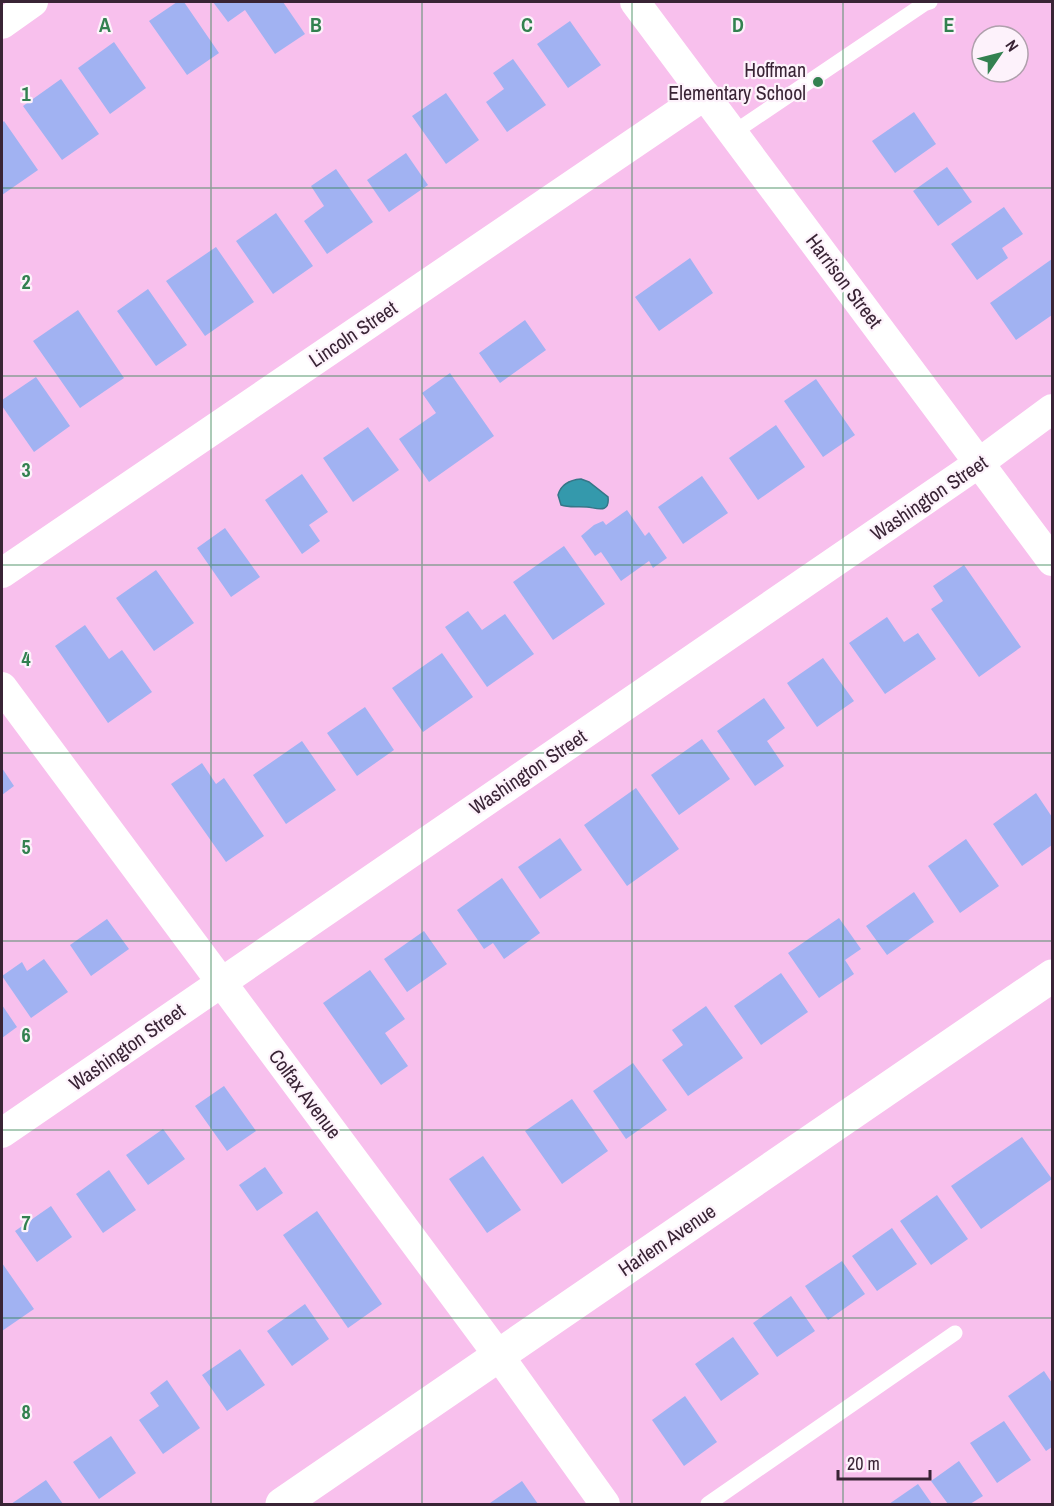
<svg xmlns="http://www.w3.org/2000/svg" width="1054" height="1506" font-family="'Archivo Narrow',sans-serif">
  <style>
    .water { fill: #3499ac; stroke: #367688; stroke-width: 1.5 }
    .building { fill: #a1b2f2 }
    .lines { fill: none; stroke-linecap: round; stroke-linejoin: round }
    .lane { stroke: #fff; stroke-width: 15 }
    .street { stroke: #fff; stroke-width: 30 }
    .secondary { stroke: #fff; stroke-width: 33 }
    .grid { fill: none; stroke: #338150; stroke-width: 1.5; stroke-opacity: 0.55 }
    .poi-dot { fill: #338150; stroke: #fdf2fb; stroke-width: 2 }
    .labels { text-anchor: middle; stroke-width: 4.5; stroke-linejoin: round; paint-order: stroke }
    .poi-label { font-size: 20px; fill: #392435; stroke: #fdf2fb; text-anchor: end }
    .street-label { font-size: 20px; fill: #392435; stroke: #fdf2fb }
    .grid-label { font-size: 20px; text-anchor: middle; font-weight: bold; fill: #338150; stroke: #fdf2fb; stroke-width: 4.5; stroke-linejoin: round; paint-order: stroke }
  </style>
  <rect width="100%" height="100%" fill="#f8c0ed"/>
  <path class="water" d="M 581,479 L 589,482 L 608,497 C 610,514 597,508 587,507 C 577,506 570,508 561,505 L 558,495 C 561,484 569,480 581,479 Z"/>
  <path class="building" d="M 177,2 L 184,2 L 219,53 L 187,75 L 149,21 Z
    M 213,2 L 283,2 L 305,34 L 275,54 L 245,10 L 228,22 Z
    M 570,21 L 601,65 L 568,88 L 537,44 Z
    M 114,42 L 146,88 L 110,114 L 78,68 Z
    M 513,59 L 546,105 L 507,132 L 486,102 L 504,89 L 493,73 Z
    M 61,79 L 99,134 L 62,160 L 23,106 Z
    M 446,93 L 479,140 L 446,164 L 412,116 Z
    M 914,112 L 936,144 L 895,173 L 872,141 Z
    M 4,121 L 38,170 L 2,195 L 2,123 Z
    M 406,153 L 428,185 L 389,212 L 367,180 Z
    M 947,167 L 972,202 L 938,226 L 913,191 Z
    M 336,169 L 373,222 L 327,254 L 304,221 L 324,206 L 311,186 Z
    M 1004,207 L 1023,234 L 1002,248 L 1008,258 L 977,280 L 951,244 Z
    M 276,213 L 313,266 L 273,294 L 236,241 Z
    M 216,247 L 254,302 L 205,336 L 166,281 Z
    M 690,258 L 713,293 L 659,331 L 635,297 Z
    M 1052,259 L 1052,315 L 1016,340 L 990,303 Z
    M 148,289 L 187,345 L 156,366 L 117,311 Z
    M 78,310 L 124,378 L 80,408 L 33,341 Z
    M 525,320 L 546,350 L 500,383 L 479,353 Z
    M 450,373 L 494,436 L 429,482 L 399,439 L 436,413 L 422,393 Z
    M 36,377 L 70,426 L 34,452 L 2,406 L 2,400 Z
    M 816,379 L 855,435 L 823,457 L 784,401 Z
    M 776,425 L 805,467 L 758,500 L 729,458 Z
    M 368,427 L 399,470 L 353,502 L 323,458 Z
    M 302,474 L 328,512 L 309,525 L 320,541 L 302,554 L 265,500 Z
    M 702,476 L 728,513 L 683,544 L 658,507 Z
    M 627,510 L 645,536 L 649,532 L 667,558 L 653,568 L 649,561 L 621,581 L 601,552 L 595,556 L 581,536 L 594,525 L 603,521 L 606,525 Z
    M 225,528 L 260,577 L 231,597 L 197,548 Z
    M 564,546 L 605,604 L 553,640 L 513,582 Z
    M 964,565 L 1021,647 L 979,677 L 931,609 L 943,601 L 933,586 Z
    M 156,570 L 194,623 L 154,651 L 116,598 Z
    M 468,611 L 482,630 L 505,614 L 534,654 L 487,687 L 445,627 Z
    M 887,617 L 904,642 L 918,633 L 936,659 L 885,694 L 849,643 Z
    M 85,625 L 109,659 L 122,650 L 152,692 L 108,723 L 55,646 Z
    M 442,653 L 473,697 L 423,732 L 392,688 Z
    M 823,658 L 854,701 L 817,727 L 787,683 Z
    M 764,698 L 785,728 L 767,741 L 784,766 L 755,786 L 717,731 Z
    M 365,707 L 394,750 L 357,776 L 327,733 Z
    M 702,739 L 730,779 L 679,815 L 651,775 Z
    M 302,741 L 336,790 L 286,824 L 253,775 Z
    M 202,763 L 216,784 L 224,778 L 264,836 L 226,862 L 171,784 Z
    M 2,768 L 14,786 L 2,795 Z
    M 636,788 L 679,849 L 627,886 L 584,825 Z
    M 1036,793 L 1052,817 L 1052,845 L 1022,866 L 993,824 Z
    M 560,838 L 582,870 L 540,899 L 518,867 Z
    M 966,839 L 999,886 L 960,913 L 928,866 Z
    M 502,878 L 540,933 L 504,959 L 493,943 L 484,949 L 457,910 Z
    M 914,892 L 934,922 L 887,955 L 866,926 Z
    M 839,918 L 861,949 L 845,960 L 854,974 L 819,998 L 788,953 Z
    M 107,919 L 129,949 L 91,976 L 70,945 Z
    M 424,931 L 447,964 L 407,992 L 384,959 Z
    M 44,959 L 68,992 L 31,1018 L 2,976 L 22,962 L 27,971 Z
    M 370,970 L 405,1019 L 385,1033 L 408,1066 L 381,1085 L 323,1003 Z
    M 781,973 L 808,1012 L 761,1045 L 734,1006 Z
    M 2,1005 L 17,1027 L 2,1038 Z
    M 706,1006 L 743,1058 L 688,1096 L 662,1060 L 683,1045 L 672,1030 Z
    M 633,1063 L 667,1110 L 626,1139 L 593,1091 Z
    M 224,1086 L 256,1131 L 227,1151 L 195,1106 Z
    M 572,1099 L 608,1151 L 562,1184 L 525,1131 Z
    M 163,1129 L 185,1159 L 148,1185 L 126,1155 Z
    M 1022,1137 L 1052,1179 L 981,1229 L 951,1186 Z
    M 483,1156 L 521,1210 L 487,1233 L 449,1179 Z
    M 265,1167 L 283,1193 L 257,1211 L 239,1185 Z
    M 109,1170 L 136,1210 L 103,1233 L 76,1194 Z
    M 937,1195 L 968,1239 L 931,1265 L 900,1221 Z
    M 51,1206 L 72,1237 L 37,1262 L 15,1231 Z
    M 317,1211 L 382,1304 L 348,1328 L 283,1235 Z
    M 892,1228 L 917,1264 L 877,1291 L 852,1256 Z
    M 842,1261 L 865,1294 L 828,1320 L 805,1286 Z
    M 2,1263 L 34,1309 L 2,1331 Z
    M 791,1296 L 815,1331 L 777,1357 L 753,1323 Z
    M 305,1304 L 329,1339 L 292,1366 L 267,1331 Z
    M 733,1337 L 759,1374 L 721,1401 L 695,1364 Z
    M 240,1349 L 265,1385 L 227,1411 L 202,1375 Z
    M 1044,1371 L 1052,1383 L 1052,1447 L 1046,1451 L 1008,1396 Z
    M 167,1380 L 200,1428 L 163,1454 L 139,1420 L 159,1406 L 150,1393 Z
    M 685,1396 L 717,1442 L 684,1466 L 652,1420 Z
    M 1004,1421 L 1031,1460 L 997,1483 L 970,1443 Z
    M 111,1436 L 136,1473 L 99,1499 L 73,1462 Z
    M 959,1461 L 983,1496 L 970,1504 L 948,1504 L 931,1481 Z
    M 46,1480 L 63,1504 L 11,1504 Z
    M 522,1481 L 538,1504 L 491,1504 L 490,1503 Z
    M 918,1484 L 932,1504 L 889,1504 Z"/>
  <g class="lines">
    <path class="lane" d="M 733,133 L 924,4 L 930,2
      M 708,1504 L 955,1333"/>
    <path class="street" d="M 635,2 L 1052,561
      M 2,24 L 33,2
      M 2,573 L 705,95
      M 2,687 L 499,1356 L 605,1504
      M 2,1133 L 979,463 L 1052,409"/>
    <path class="secondary" d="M 282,1504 L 1052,976"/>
  </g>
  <path class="grid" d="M 211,2 L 211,1504M 422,2 L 422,1504M 632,2 L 632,1504M 843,2 L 843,1504M 2,188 L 1052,188M 2,376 L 1052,376M 2,565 L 1052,565M 2,753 L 1052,753M 2,941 L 1052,941M 2,1130 L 1052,1130M 2,1318 L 1052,1318"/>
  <circle class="poi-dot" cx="818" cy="82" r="6"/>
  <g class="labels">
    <g class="poi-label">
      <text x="806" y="77">Hoffman<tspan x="806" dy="23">Elementary School</tspan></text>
    </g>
    <g class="street-label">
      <text transform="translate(844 281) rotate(53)" y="7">Harrison Street</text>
      <text transform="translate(353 334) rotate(-34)" y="7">Lincoln Street</text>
      <text transform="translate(929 498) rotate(-34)" y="7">Washington Street</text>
      <text transform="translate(528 772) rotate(-34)" y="7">Washington Street</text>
      <text transform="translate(127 1047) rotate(-35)" y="7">Washington Street</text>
      <text transform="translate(305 1094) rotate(53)" y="7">Colfax Avenue</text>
      <text transform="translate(667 1240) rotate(-34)" y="7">Harlem Avenue</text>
    </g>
  </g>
  <g class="grid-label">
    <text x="105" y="32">A</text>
    <text x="316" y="32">B</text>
    <text x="527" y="32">C</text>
    <text x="738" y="32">D</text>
    <text x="949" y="32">E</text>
    <text x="26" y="101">1</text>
    <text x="26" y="289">2</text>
    <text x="26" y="477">3</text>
    <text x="26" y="666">4</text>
    <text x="26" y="854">5</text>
    <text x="26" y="1042">6</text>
    <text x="26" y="1230">7</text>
    <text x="26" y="1419">8</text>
  </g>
  <rect width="1054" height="1506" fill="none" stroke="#392435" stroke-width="6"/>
  <g transform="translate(1000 54) rotate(55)"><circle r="28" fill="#fdf2fb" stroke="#afa0ac" stroke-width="1.5"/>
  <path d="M0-4.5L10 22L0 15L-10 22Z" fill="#338150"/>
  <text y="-9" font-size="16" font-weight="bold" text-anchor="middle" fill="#392435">N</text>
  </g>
  <path d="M838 1470v9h92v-9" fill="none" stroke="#392435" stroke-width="3"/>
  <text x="847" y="1470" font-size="18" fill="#392435" stroke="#fdf2fb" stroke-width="4.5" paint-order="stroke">20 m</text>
</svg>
